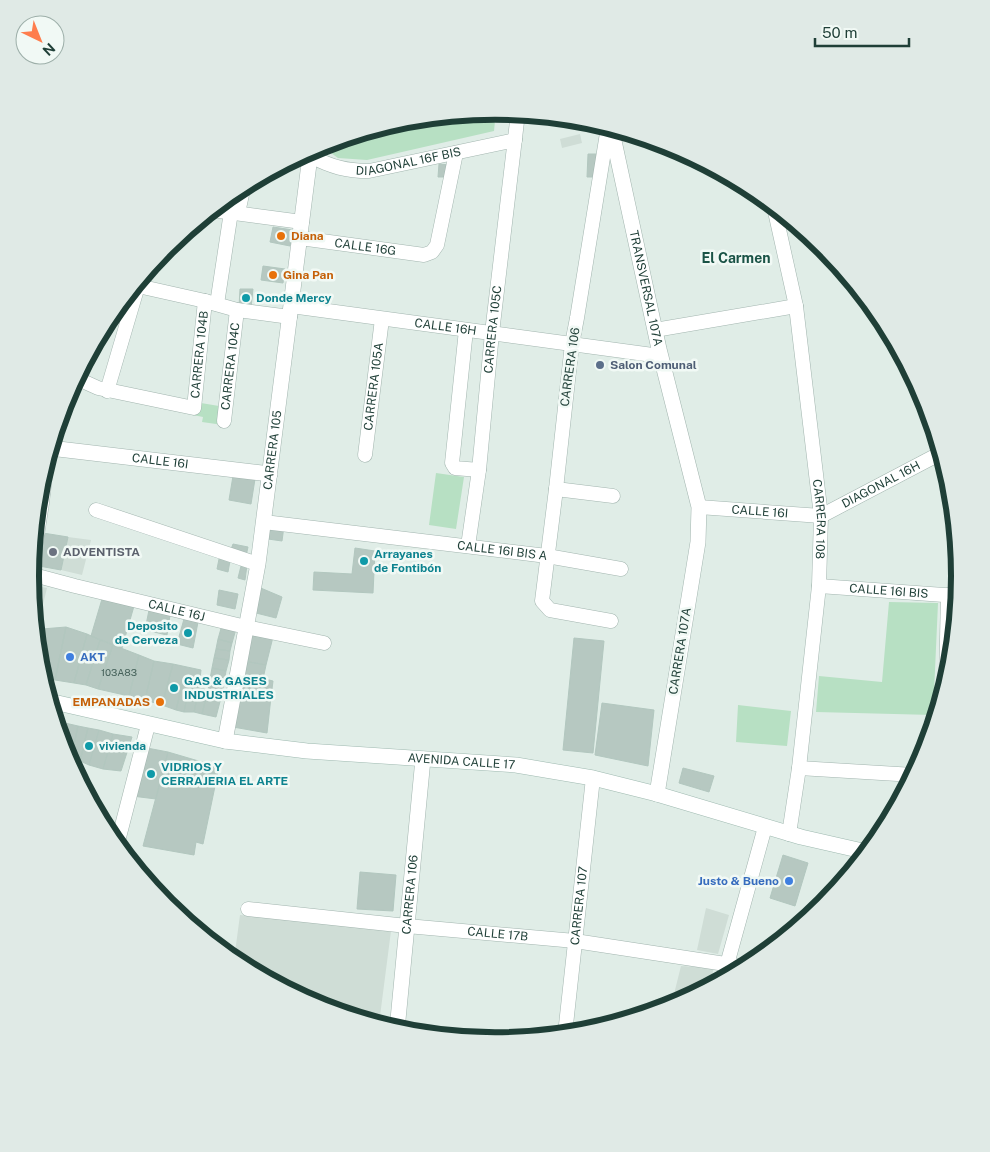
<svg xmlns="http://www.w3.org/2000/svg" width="990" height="1152" font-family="'Public Sans',sans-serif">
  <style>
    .built { fill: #cfddd6 }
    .green { fill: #b7e0c3 }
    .building { fill: #b6c8c1; stroke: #b2c7bf }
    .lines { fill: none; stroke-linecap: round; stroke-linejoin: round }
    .minor-casing { stroke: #a2b5af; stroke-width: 15 }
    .tertiary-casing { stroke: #a2b5af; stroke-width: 16 }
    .secondary-casing { stroke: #9eb9b0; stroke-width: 16 }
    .minor { stroke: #fff; stroke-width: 14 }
    .tertiary { stroke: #fff; stroke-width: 15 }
    .secondary { stroke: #fff; stroke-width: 15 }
    .food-dot { fill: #e8710a; stroke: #f1f9f5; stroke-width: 2 }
    .culture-dot { fill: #0f9aa8; stroke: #f1f9f5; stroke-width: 2 }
    .service-dot { fill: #5c6f8a; stroke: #f1f9f5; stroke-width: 2 }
    .worship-dot { fill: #6b7280; stroke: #f1f9f5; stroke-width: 2 }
    .shop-dot { fill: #3f7fe0; stroke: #f1f9f5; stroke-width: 2 }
    .labels { text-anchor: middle; stroke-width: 5; stroke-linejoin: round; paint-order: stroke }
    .number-label { font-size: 10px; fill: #45615a }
    .street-label { font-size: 12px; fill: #1f3f37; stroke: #f1f9f5 }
    .food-label { font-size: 12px; font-weight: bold; fill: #c56008; stroke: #f1f9f5; text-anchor: start }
    .culture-label { font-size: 12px; font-weight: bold; fill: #0d838f; stroke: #f1f9f5; text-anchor: start }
    .service-label { font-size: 12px; font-weight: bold; fill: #4e5e75; stroke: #f1f9f5; text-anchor: start }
    .worship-label { font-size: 12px; font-weight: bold; fill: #5b616d; stroke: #f1f9f5; text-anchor: start }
    .shop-label { font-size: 12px; font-weight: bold; fill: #366cbe; stroke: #f1f9f5; text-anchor: start }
    .neighbourhood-label { font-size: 14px; font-weight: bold; fill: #1a5346; stroke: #f1f9f5 }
    .rim { fill: none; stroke: #1f3f37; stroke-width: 6 }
  </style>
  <rect width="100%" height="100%" fill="#e0ede7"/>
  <path class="built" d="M 580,134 L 582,143 L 562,148 L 560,139 Z
    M 68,537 L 91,540 L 82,575 L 61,570 Z
    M 31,585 L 47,588 L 37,629 L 35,628 Z
    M 706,908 L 729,915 L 718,954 L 697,950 Z
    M 240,915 L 391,931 L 379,1024 L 317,1005 L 236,962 L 234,960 Z
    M 681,966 L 714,968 L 708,987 L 671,1006 Z"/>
  <path class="green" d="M 496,111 L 494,131 L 367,160 L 338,158 L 320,145 L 405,120 Z
    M 195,402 L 225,407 L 223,425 L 202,422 L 203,417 L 193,415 Z
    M 436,473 L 464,477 L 456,529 L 429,525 Z
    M 889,602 L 938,603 L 933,715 L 816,712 L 819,676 L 882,682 Z
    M 738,705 L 791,711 L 787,746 L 736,742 Z"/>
  <path class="building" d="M 588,154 L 598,154 L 597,177 L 587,177 Z
    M 439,164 L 450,165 L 449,177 L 438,177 Z
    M 273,227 L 293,230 L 290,246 L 270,242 Z
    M 263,266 L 285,269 L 283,283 L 261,280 Z
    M 240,289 L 253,289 L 251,308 L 239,307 Z
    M 233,476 L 255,479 L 251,504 L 229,500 Z
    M 270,524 L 284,526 L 282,541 L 268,539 Z
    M 43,533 L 68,537 L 61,570 L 39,566 Z
    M 233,544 L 248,547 L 246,556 L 230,552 Z
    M 355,548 L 375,551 L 373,593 L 313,590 L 314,572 L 352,574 Z
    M 219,559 L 230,561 L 228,572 L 217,569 Z
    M 242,562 L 247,565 L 245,580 L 238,578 Z
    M 256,586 L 282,597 L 276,618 L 252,612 Z
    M 219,590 L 238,594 L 235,609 L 217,605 Z
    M 102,599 L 134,606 L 122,648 L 91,636 Z
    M 149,610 L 170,615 L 167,635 L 145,630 Z
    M 184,619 L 198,622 L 193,648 L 177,644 Z
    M 222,625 L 236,629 L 232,643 L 218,639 Z
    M 66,627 L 87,634 L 74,683 L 55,680 Z
    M 66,627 L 55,680 L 42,677 L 38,656 L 42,629 Z
    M 35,629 L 43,631 L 38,656 Z
    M 249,633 L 273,637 L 266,665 L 244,661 Z
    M 87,634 L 100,640 L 86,685 L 74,683 Z
    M 574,638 L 604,641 L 593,753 L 563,750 Z
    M 218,639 L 232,643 L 230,651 L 216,649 Z
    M 100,640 L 113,645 L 98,689 L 86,685 Z
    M 113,645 L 139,655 L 129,696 L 98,689 Z
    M 216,649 L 230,651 L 229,660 L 214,658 Z
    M 139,655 L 154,661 L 145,700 L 129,696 Z
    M 214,658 L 229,660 L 226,671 L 212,668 Z
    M 154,661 L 173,664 L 162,705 L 145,700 Z
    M 244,661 L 266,665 L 263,679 L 241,673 Z
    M 173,664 L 201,670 L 199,688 L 182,685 L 176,710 L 162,705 Z
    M 212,668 L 226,671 L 222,694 L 208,690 Z
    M 241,673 L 273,681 L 271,697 L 239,691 Z
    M 182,685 L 189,687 L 184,712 L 176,710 Z
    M 189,687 L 199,688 L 194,712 L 184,712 Z
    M 199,688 L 208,690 L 202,714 L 194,712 Z
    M 208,690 L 222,694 L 216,717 L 202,714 Z
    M 239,691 L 271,697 L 267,733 L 233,727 Z
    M 602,703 L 654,710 L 648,766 L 595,755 Z
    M 65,723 L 78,726 L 71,759 L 68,758 L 62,743 Z
    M 78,726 L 88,728 L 80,761 L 71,759 Z
    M 88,728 L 99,730 L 89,765 L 80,761 Z
    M 99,730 L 113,734 L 103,769 L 89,765 Z
    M 113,734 L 132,737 L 121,771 L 103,769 Z
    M 147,748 L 168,752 L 156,799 L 132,796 Z
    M 168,752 L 219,767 L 203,844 L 196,842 L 194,855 L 143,846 Z
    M 683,768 L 714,776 L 709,792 L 679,783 Z
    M 783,855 L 808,863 L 795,906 L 770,898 Z
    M 360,872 L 396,875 L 393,911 L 357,909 Z"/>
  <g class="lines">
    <g class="minor-casing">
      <g id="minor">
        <path d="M 608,127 L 577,318 L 572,344 L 556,489 L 542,601 L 550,610 L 611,621"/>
        <path d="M 658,142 L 706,164"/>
        <path id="s1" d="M 310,156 C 332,167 346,171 369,171 L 515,140"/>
        <path id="s2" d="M 774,207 L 796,306 L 821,516 L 819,586 L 799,768 L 789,834"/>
        <path d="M 212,210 L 302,222"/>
        <path d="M 238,213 L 244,185"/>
        <path id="s3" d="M 300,238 L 424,255 L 432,252 L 437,245 L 456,153"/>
        <path d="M 138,286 L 205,301 L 237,310 L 290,317"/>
        <path d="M 217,304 L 231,212"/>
        <path id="s4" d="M 291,306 L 660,356"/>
        <path d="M 466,330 L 452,463 L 455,468 L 479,470"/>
        <path d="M 655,330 L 796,306"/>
        <path id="s5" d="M 76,378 L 98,388 L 194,408 L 205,301"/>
        <path d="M 107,391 L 140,279"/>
        <path id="s6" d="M 224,421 L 237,310"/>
        <path id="s7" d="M 365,455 L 382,319"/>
        <path d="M 556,489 L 613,496"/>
        <path id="s8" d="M 699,507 L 821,516 L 941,453"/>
        <path d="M 96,510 L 258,564"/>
        <path id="s9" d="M 264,522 L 547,556 L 621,569"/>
        <path id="s10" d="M 468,546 L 479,470 L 492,333 L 518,113"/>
        <path id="s11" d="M 30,574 L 75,586 L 246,627 L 324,643"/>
        <path d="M 31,574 L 42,503 L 47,460"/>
        <path id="s12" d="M 819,586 L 958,596"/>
        <path d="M 946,685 L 948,595"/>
        <path d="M 799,768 L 914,775"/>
        <path d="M 117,845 L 148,725"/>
        <path id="s13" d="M 248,909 L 407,926 L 575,941 L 745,967"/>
        <path d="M 723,979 L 765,827"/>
        <path id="s14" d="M 565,1034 L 593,778"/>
      </g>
    </g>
    <g class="tertiary-casing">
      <g id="tertiary">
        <path id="s15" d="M 611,127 L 659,349 L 699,507 L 698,542 L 657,794"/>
        <path id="s16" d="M 50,448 L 270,474"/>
        <path id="s17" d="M 225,741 L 258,564 L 310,156 L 305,153"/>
        <path id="s18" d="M 397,1030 L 423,759"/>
      </g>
    </g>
    <g class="secondary-casing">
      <g id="secondary">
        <path id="s19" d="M 49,701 L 225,741 L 307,751 L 516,765 L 593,778 L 657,794 L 801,837 L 867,852"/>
      </g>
    </g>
    <use href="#minor" class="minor"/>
    <use href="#tertiary" class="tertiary"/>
    <use href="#secondary" class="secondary"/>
  </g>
  <g class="food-dot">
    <circle cx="281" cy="236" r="5"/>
    <circle cx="273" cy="275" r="5"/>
    <circle cx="160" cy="702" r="5"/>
  </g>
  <g class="culture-dot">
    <circle cx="246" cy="298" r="5"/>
    <circle cx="364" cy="561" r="5"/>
    <circle cx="188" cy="633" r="5"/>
    <circle cx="174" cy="688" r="5"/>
    <circle cx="89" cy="746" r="5"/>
    <circle cx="151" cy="774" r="5"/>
  </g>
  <circle class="service-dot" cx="600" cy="365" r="5"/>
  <circle class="worship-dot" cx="53" cy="552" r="5"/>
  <g class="shop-dot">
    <circle cx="70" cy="657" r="5"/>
    <circle cx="789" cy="881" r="5"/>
  </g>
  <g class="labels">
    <g class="number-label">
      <text x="119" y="676">103A83</text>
    </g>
    <g class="street-label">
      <text dy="4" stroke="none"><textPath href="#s1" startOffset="102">DIAGONAL 16F BIS</textPath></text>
      <text dy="4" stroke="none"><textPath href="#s3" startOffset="66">CALLE 16G</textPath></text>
      <text dy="4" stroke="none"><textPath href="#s15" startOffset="165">TRANSVERSAL 107A</textPath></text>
      <text dy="4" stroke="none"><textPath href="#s4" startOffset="156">CALLE 16H</textPath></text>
      <text dy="4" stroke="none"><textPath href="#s10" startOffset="218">CARRERA 105C</textPath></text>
      <text dy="4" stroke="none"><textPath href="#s5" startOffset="176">CARRERA 104B</textPath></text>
      <text dy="4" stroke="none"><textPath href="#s6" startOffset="55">CARRERA 104C</textPath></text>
      <text transform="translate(570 367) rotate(-82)" y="4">CARRERA 106</text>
      <text dy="4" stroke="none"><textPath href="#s7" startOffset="69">CARRERA 105A</textPath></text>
      <text dy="4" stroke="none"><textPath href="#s17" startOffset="295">CARRERA 105</textPath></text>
      <text dy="4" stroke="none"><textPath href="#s16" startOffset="111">CALLE 16I</textPath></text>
      <text dy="4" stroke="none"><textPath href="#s8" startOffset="190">DIAGONAL 16H</textPath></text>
      <text dy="4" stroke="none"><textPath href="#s8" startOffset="61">CALLE 16I</textPath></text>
      <text dy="4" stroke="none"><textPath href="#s2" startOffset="316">CARRERA 108</textPath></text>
      <text dy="4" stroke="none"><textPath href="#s9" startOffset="240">CALLE 16I BIS A</textPath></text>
      <text dy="4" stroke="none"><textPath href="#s12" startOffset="70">CALLE 16I BIS</textPath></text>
      <text dy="4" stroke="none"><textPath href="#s11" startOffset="151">CALLE 16J</textPath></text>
      <text transform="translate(680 651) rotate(-81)" y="4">CARRERA 107A</text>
      <text dy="4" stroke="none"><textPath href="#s19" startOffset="418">AVENIDA CALLE 17</textPath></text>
      <text dy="4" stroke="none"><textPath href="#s18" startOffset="136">CARRERA 106</textPath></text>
      <text dy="4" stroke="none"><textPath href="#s14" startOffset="129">CARRERA 107</textPath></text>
      <text dy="4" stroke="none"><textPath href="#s13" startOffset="251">CALLE 17B</textPath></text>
    </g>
    <g class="food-label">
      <text x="291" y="240">Diana</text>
      <text x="283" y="279">Gina Pan</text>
      <text x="150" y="706" text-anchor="end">EMPANADAS</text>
    </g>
    <g class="culture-label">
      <text x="256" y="302">Donde Mercy</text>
      <text x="374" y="558">Arrayanes<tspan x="374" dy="14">de Fontibón</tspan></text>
      <text x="178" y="630" text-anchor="end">Deposito<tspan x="178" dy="14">de Cerveza</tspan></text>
      <text x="184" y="685">GAS &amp; GASES<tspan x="184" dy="14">INDUSTRIALES</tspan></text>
      <text x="99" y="750">vivienda</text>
      <text x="161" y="771">VIDRIOS Y<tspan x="161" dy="14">CERRAJERIA EL ARTE</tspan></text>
    </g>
    <g class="service-label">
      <text x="610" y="369">Salon Comunal</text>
    </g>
    <g class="worship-label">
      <text x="63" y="556">ADVENTISTA</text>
    </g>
    <g class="shop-label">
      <text x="80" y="661">AKT</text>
      <text x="779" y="885" text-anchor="end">Justo &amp; Bueno</text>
    </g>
    <g class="neighbourhood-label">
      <text x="736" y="263">El Carmen</text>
    </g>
  </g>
  <path d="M0 0H990V1152H0ZM39 576a456 456 0 1 1 912 0a456 456 0 1 1-912 0Z" fill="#e0eae6" fill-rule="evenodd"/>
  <path class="rim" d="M39 576a456 456 0 1 1 912 0a456 456 0 1 1-912 0Z"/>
  <g transform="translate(40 40) rotate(137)"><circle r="24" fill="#f1f9f5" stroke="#9dafa9"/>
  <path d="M0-4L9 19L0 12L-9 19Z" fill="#fe7d4d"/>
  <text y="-8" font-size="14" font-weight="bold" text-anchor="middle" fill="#1f3f37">N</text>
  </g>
  <path d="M815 38v8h94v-8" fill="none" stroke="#1f3f37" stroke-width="2.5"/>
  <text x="822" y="38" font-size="15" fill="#1f3f37" stroke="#f1f9f5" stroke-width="4" paint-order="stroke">50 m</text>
</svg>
